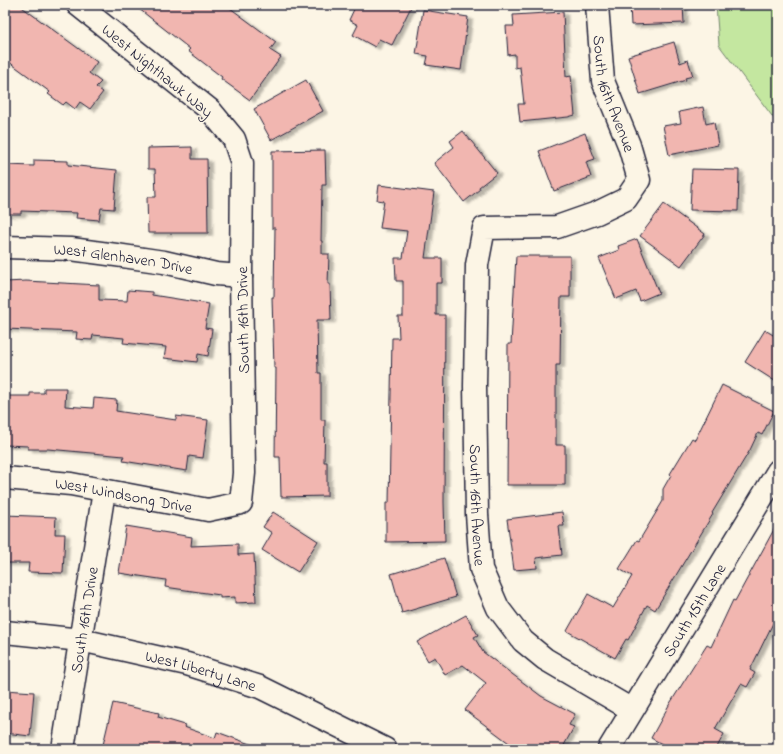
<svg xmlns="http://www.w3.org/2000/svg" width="783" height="754" font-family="'Indie Flower',sans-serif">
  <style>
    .green { fill: #c4e7a0; stroke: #73846e }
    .building { fill: #f1b6b0; stroke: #22223b; filter: url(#shadow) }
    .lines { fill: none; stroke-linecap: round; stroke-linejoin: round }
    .minor-casing { stroke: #22223b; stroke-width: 25 }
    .minor { stroke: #fcf5e5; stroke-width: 22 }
    .labels { text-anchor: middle; stroke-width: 3; stroke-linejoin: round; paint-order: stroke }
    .street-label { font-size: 16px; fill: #22223b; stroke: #fcf5e5 }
  </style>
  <defs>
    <filter id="shadow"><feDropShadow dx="4.5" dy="2.5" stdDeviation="1" flood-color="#0004"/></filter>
  </defs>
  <rect width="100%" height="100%" fill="#fcf5e5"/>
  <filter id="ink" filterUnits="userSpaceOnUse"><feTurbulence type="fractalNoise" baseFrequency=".025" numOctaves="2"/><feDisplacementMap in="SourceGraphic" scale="8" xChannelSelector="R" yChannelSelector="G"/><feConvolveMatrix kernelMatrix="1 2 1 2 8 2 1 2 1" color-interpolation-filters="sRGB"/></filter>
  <g filter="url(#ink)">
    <path class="green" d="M 716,5 L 778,5 L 778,124 L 719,45 Z"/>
    <path class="building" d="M 5,5 L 19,5 L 97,62 L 89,73 L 101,82 L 96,87 L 103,92 L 90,109 L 80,102 L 75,109 L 66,102 L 63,105 L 48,94 L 50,92 L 5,59 Z
      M 134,5 L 226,5 L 276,42 L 270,50 L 281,57 L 250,100 L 221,79 L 222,77 L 188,51 L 190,49 Z
      M 356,5 L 412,5 L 392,45 L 379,39 L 375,47 L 353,35 L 358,25 L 349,20 Z
      M 630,5 L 683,5 L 684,23 L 631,25 Z
      M 423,10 L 468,17 L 461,70 L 426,65 L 428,56 L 416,54 Z
      M 563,12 L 566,77 L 571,76 L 575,115 L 568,117 L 520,122 L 518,104 L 524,104 L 520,67 L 515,68 L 515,54 L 508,55 L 506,26 L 514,26 L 513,15 Z
      M 674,42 L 680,63 L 688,60 L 693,76 L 685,78 L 686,80 L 640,94 L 628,56 Z
      M 306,80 L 323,111 L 271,140 L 254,109 Z
      M 703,107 L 706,124 L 714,122 L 718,145 L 669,155 L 663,126 L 681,123 L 679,112 Z
      M 463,131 L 497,173 L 479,187 L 480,189 L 464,202 L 434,163 L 454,147 L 450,141 Z
      M 585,133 L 595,159 L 586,162 L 591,177 L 554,191 L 539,151 Z
      M 192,147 L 192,159 L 207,159 L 208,233 L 148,233 L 147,197 L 156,197 L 155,169 L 148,169 L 148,148 Z
      M 325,150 L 326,185 L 322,185 L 321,241 L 322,241 L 322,254 L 329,254 L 328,284 L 330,284 L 331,320 L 317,320 L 318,373 L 321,373 L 321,420 L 325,420 L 324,462 L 327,462 L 327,496 L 281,497 L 280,457 L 275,457 L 276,368 L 274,368 L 272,297 L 274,297 L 275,228 L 272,228 L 272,151 Z
      M 34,160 L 68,161 L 68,165 L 117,170 L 114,209 L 101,208 L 99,220 L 76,218 L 77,213 L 21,211 L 21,214 L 5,214 L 5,165 L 34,166 Z
      M 692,169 L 739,170 L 738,211 L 690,210 Z
      M 379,185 L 434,192 L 425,258 L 442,258 L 442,283 L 436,283 L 436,315 L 445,315 L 444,502 L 445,541 L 386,542 L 386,503 L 389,503 L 392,338 L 399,338 L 398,316 L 403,316 L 403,281 L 396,281 L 395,258 L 403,258 L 407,231 L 380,228 L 384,201 L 377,200 Z
      M 664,204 L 705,234 L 681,266 L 640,236 Z
      M 637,239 L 659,293 L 640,301 L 636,291 L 616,299 L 599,258 L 619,250 L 618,246 Z
      M 516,256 L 570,256 L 570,297 L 561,297 L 560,365 L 556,365 L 556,445 L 565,445 L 565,485 L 507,485 L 508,344 L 511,344 Z
      M 26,281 L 99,285 L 99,300 L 127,301 L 128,290 L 152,292 L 152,295 L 209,304 L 205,328 L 212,329 L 208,356 L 198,354 L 197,362 L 164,358 L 166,347 L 123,343 L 124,338 L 93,335 L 92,340 L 76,339 L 77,332 L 5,329 L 5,282 Z
      M 765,330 L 778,338 L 778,383 L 745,362 Z
      M 722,385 L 774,411 L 762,435 L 758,433 L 750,450 L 712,513 L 713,514 L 655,610 L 647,605 L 628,640 L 626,639 L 615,658 L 567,631 L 588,594 L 613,608 L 632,576 L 619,569 L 637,540 L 639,541 L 663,501 L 663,489 L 671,475 L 670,474 L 692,438 L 695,440 Z
      M 44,388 L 66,388 L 65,406 L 93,408 L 94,398 L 117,400 L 116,411 L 176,420 L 176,416 L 208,420 L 203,458 L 189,456 L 187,471 L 123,461 L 124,456 L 48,449 L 28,449 L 28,446 L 5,445 L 5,396 L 30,396 L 30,393 L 44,393 Z
      M 273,512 L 318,541 L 298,572 L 262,550 L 272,533 L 263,527 Z
      M 562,512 L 564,526 L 559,526 L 562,555 L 536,558 L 537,568 L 514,570 L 507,519 Z
      M 5,515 L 56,517 L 55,534 L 65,534 L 63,573 L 28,572 L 29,563 L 5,563 Z
      M 778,522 L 778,613 L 750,670 L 755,673 L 747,687 L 741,684 L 715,729 L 724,734 L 716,749 L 671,749 L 651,738 L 669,705 L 707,645 L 711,647 L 733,600 L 735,601 Z
      M 126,526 L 192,537 L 191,546 L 238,544 L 238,555 L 254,554 L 256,602 L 235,603 L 235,597 L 220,598 L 220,595 L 165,587 L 166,580 L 119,573 Z
      M 444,558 L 456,597 L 402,613 L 391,574 Z
      M 466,615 L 478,635 L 474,637 L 483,652 L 541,696 L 575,714 L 569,725 L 574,727 L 562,749 L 517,749 L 465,710 L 486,683 L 463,665 L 445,675 L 435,657 L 428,661 L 417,642 Z
      M 5,690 L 34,692 L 30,736 L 5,733 Z
      M 113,703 L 159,713 L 158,717 L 185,725 L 184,727 L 215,738 L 217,732 L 258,747 L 258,749 L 102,749 Z"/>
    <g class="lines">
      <g class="minor-casing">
        <g id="minor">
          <path id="s1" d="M 597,5 L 603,81 L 629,145 L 639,180 L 626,199 L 597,213 L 557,227 L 484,228 L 477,265 L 475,386 L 477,514 L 481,569 L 498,608 L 523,641 L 545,659 L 632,710"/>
          <path id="s2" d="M 5,247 L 71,249 L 116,255 L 164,262 L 216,274 L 241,276"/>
          <path id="s3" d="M 5,478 L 71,484 L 208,510 L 241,503 L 244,473 L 241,276 L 242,163 L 234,139 L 210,110 L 78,5"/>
          <path id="s4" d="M 5,632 L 81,640 L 187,664 L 260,687 L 385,749"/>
          <path id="s5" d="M 63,749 L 104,491"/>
          <path id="s6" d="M 609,749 L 778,471"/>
        </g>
      </g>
      <use href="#minor" class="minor"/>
    </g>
  </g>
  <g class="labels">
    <g class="street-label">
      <text transform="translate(158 70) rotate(39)" y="6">West Nighthawk Way</text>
      <text dy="6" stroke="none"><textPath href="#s1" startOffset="91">South 16th Avenue</textPath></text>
      <text dy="6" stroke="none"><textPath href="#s2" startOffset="119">West Glenhaven Drive</textPath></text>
      <text transform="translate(242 320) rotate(-91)" y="6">South 16th Drive</text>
      <text dy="6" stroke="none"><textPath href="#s3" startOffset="120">West Windsong Drive</textPath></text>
      <text dy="6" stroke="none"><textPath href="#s1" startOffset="630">South 16th Avenue</textPath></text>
      <text dy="6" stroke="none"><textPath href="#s6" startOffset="163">South 15th Lane</textPath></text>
      <text dy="6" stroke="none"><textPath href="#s5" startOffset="131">South 16th Drive</textPath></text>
      <text dy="6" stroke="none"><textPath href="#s4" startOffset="200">West Liberty Lane</textPath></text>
    </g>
  </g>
  <rect width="783" height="754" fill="none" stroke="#fcf5e5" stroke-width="20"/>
  <rect x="10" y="10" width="763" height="734" fill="none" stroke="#22223b" stroke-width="1.5" filter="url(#ink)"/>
</svg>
